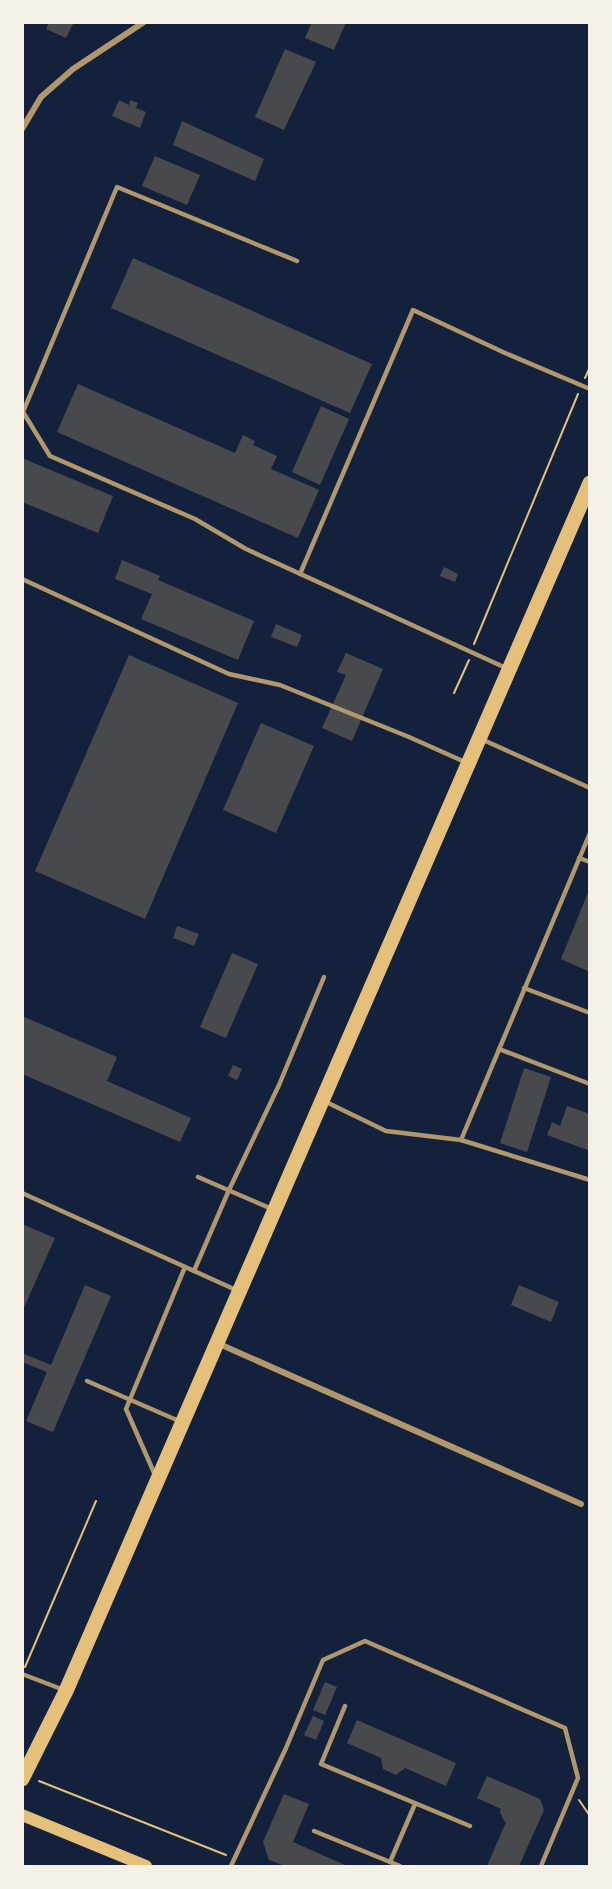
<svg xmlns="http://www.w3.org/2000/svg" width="612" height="1889" font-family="'Fira Sans',sans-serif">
<rect width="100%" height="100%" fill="#14213d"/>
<!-- building -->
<g fill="#48494c">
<polygon points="49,22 74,22 66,38 46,29"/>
<polygon points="312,22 346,22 334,50 305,38"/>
<polygon points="285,49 316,62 284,130 255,117"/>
<polygon points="119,100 129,105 130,100 138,103 136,108 146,112 140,128 112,116"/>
<polygon points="182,121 264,159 255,181 173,145"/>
<polygon points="155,156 200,175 187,205 142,186"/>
<polygon points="133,258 372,364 350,413 111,308"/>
<polygon points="78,384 235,453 243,435 255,441 253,445 277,456 271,469 319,490 298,538 57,432"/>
<polygon points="321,406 349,419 320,485 292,472"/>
<polygon points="22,458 113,496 98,533 22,502"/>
<polygon points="122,560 160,576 158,580 254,621 238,660 141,619 152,594 115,579"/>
<polygon points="444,567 458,574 455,582 440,576"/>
<polygon points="276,624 302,635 297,647 271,637"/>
<polygon points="346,653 383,669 352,741 322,728 346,675 337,672"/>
<polygon points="129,655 238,703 145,919 35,871"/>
<polygon points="261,723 314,746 276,833 223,810"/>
<polygon points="589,890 590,890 590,972 561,959"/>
<polygon points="177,926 199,934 194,946 173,938"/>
<polygon points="232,953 258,964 226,1038 200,1027"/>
<polygon points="22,1016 117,1057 107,1081 191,1118 180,1142 22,1074"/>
<polygon points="233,1065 242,1069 237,1080 228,1076"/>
<polygon points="524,1068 551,1077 527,1152 500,1143"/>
<polygon points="567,1106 590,1114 590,1151 547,1135 552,1122 560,1126"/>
<polygon points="22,1224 55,1238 22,1312"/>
<polygon points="85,1285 111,1296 53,1432 26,1421 47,1372 22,1362 22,1353 51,1365"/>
<polygon points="519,1285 559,1302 551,1322 511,1305"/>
<polygon points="325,1682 337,1687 325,1715 313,1710"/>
<polygon points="313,1716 324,1721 316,1740 304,1735"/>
<polygon points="357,1720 456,1763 446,1786 405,1768 396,1775 383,1769 381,1758 347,1743"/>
<polygon points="487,1776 540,1799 544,1810 519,1866 487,1866 506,1822 504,1821 500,1812 501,1809 477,1798"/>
<polygon points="284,1794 309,1804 293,1842 345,1865 345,1866 285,1866 269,1860 263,1842"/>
</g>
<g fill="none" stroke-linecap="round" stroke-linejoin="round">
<!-- path -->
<g stroke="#e5c07b" stroke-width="2">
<polyline points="585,378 590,367"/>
<polyline points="474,644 578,394"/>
<polyline points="454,693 469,660"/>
<polyline points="25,1667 96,1501"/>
<polyline points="39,1781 226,1855"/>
<polyline points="579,1800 590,1816"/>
</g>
<!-- service -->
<g stroke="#b1986c" stroke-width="4.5">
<polyline points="297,261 117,187 23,412 50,456 195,519 246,549 506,668"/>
<polyline points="300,574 413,310 505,353 590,389"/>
<polyline points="22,579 229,674 280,685 409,737 465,762"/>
<polyline points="481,739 590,788"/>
<polyline points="579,858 590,862"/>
<polyline points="524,988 590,1013"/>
<polyline points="499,1049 590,1084"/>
<polyline points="324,1101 386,1131 461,1140 590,1180"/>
<polyline points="461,1140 590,833"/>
<polyline points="198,1177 272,1209"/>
<polyline points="22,1193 236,1290"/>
<polyline points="194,1271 229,1190 279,1085 324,977"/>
<polyline points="87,1381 179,1421"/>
<polyline points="155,1475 126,1409 185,1267"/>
<polyline points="22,1674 64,1690"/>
<polyline points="345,1706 321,1764 470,1826"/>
<polyline points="314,1831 400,1866"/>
<polyline points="390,1862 415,1804"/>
<polyline points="231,1866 286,1748 323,1660 365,1641 565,1728 578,1778 541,1866"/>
</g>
<!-- minor -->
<g stroke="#b1986c" stroke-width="6">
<polyline points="22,129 41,97 73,69 144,22"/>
<polyline points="217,1343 581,1504"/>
</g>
<!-- secondary -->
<polyline stroke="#e5c07b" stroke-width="12" points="22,1815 146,1866"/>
<!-- primary -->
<polyline stroke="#e5c07b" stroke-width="15" points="22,1779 66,1691 590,483"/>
</g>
<!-- border -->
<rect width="612" height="1889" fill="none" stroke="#f6f1e7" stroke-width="48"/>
</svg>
